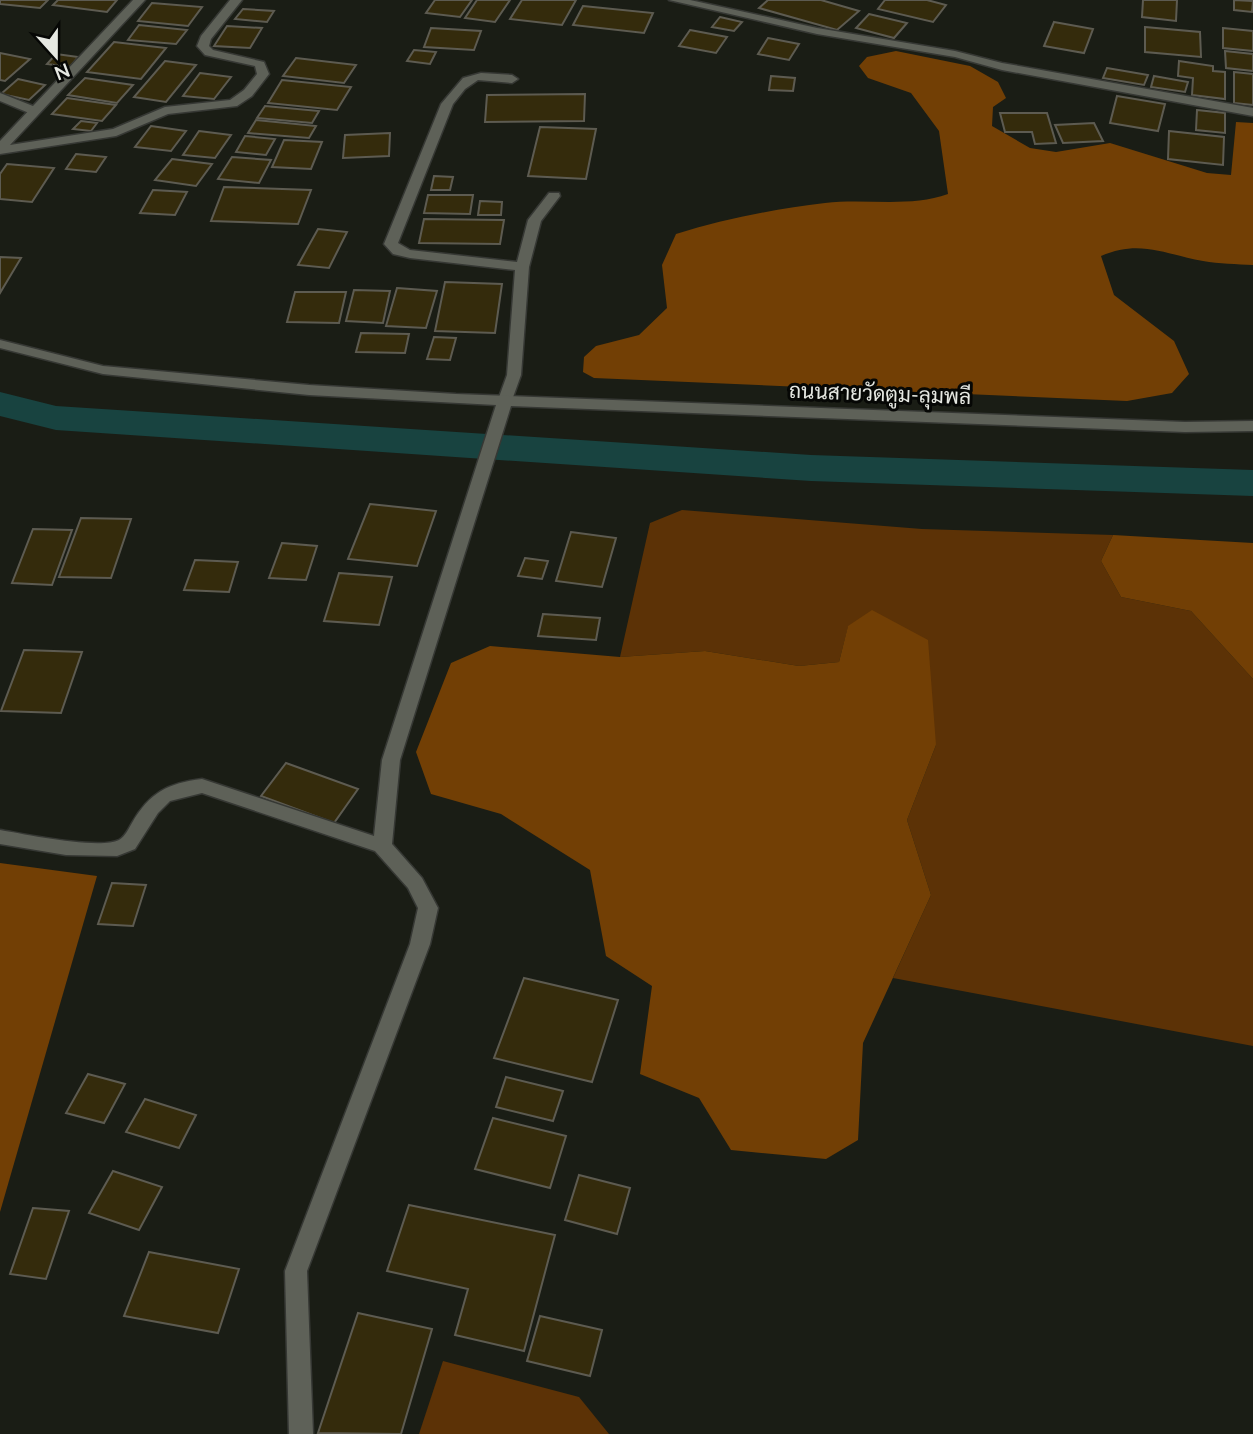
<svg xmlns="http://www.w3.org/2000/svg" width="1253" height="1434" font-family="Lato,Sarabun,sans-serif">
<rect width="100%" height="100%" fill="#1a1d15"/>
<!-- green -->
<g fill="#5c3206">
<polygon points="682,510 922,529 1113,535 1101,561 1121,597 1191,611 1253,679 1253,1046 893,978 931,895 907,820 936,745 848,627 839,662 799,666 705,651 620,657 650,523"/>
<polygon points="443,1361 579,1397 609,1434 419,1434"/>
</g>
<!-- forest -->
<g fill="#723f05">
<path d="M896 51 970 66 998 82 1006 98 993 107 992 126 1030 148 1056 152 1110 143 1207 173 1231 175 1236 122 1253 123V265C1237 264 1219 264 1203 261 1164 254 1140 239 1101 256L1114 295 1174 341 1189 374 1172 393 1127 401 594 378 583 372 584 357 596 346 639 335 667 308 662 265 676 234C724 219 775 209 825 203 865 198 909 208 948 194L939 131 911 93 868 78 859 66 867 57Z"/>
<polygon points="1113,535 1253,543 1253,679 1191,611 1121,597 1101,561"/>
<polygon points="872,610 928,640 936,745 907,820 931,895 863,1043 858,1140 826,1159 731,1150 699,1098 640,1074 652,986 606,956 590,870 501,814 431,794 416,752 451,663 490,646 620,657 705,651 799,666 839,662 848,626"/>
<polygon points="0,863 97,876 0,1212"/>
</g>
<g fill="none" stroke-linecap="round" stroke-linejoin="round">
<!-- canal -->
<polygon fill="#184340" fill-rule="evenodd" points="0,392 56,406 811,455 1253,470 1253,496 811,481 56,430 0,416"/>
</g>
<!-- building -->
<g fill="#342b0c" stroke="#5d5b51" stroke-width="2">
<polygon points="0,0 48,0 40,8 0,4"/>
<polygon points="58,0 117,0 107,12 53,5"/>
<polygon points="435,0 472,0 460,17 426,13"/>
<polygon points="477,0 510,0 495,22 465,18"/>
<polygon points="522,0 576,0 562,25 510,19"/>
<polygon points="768,0 821,0 859,11 837,30 759,8"/>
<polygon points="885,0 927,0 946,5 933,22 878,9"/>
<polygon points="1143,0 1177,0 1176,21 1142,17"/>
<polygon points="1234,0 1253,1 1252,12 1234,10"/>
<polygon points="152,3 202,7 188,26 138,21"/>
<polygon points="583,6 653,13 644,33 573,25"/>
<polygon points="243,9 274,11 267,22 235,19"/>
<polygon points="869,14 907,23 894,38 856,28"/>
<polygon points="720,17 742,22 734,31 712,27"/>
<polygon points="1054,22 1093,29 1084,53 1044,46"/>
<polygon points="139,25 187,30 176,44 128,40"/>
<polygon points="227,26 262,28 250,48 214,46"/>
<polygon points="1145,27 1200,32 1201,57 1145,52"/>
<polygon points="431,28 481,31 474,50 424,47"/>
<polygon points="1223,28 1253,31 1253,51 1223,48"/>
<polygon points="690,30 727,37 716,53 679,46"/>
<polygon points="768,38 799,44 789,60 758,54"/>
<polygon points="114,42 166,48 141,79 87,72"/>
<polygon points="414,50 436,52 430,64 407,61"/>
<polygon points="1225,51 1253,54 1253,71 1226,68"/>
<polygon points="0,53 30,59 5,81 0,80"/>
<polygon points="56,54 78,57 70,67 47,64"/>
<polygon points="296,58 356,65 344,83 283,76"/>
<polygon points="165,61 196,65 166,102 134,97"/>
<polygon points="1179,61 1213,66 1213,71 1225,72 1225,99 1192,95 1193,78 1178,76"/>
<polygon points="1107,68 1148,75 1144,85 1103,78"/>
<polygon points="1234,72 1253,74 1253,105 1234,103"/>
<polygon points="200,73 231,77 214,99 183,96"/>
<polygon points="771,76 795,78 793,91 769,90"/>
<polygon points="1154,76 1188,82 1185,92 1151,87"/>
<polygon points="85,78 133,85 117,103 68,95"/>
<polygon points="18,79 45,85 29,100 1,94"/>
<polygon points="282,80 351,87 337,110 268,103"/>
<polygon points="585,94 584,121 485,122 487,95"/>
<polygon points="1117,96 1165,104 1158,131 1110,123"/>
<polygon points="67,98 116,105 102,121 52,114"/>
<polygon points="265,106 319,111 312,123 257,118"/>
<polygon points="1197,110 1225,113 1225,133 1196,130"/>
<polygon points="1000,113 1047,113 1056,143 1035,144 1032,132 1005,132"/>
<polygon points="256,120 316,126 309,138 248,133"/>
<polygon points="81,121 97,123 91,131 73,129"/>
<polygon points="1094,123 1103,141 1063,143 1055,125"/>
<polygon points="151,126 186,131 171,151 135,147"/>
<polygon points="540,127 596,129 586,179 528,176"/>
<polygon points="199,131 231,135 215,158 183,155"/>
<polygon points="1169,131 1224,137 1223,165 1168,159"/>
<polygon points="390,133 389,156 343,158 345,135"/>
<polygon points="245,136 275,139 266,155 236,152"/>
<polygon points="284,140 322,142 311,169 272,167"/>
<polygon points="76,154 106,157 96,172 66,169"/>
<polygon points="232,157 271,160 259,183 218,179"/>
<polygon points="172,159 212,164 196,186 155,180"/>
<polygon points="7,164 54,168 32,202 0,199 0,174"/>
<polygon points="434,176 453,177 450,190 431,190"/>
<polygon points="224,187 311,190 298,224 211,221"/>
<polygon points="153,190 187,192 175,215 140,213"/>
<polygon points="428,195 473,195 470,214 424,213"/>
<polygon points="480,201 502,202 501,215 478,215"/>
<polygon points="424,219 504,220 500,244 419,243"/>
<polygon points="318,229 347,232 329,268 298,265"/>
<polygon points="0,257 21,258 0,293"/>
<polygon points="445,282 502,284 495,333 435,331"/>
<polygon points="397,288 437,291 426,328 386,326"/>
<polygon points="354,290 390,291 383,323 346,321"/>
<polygon points="295,292 346,292 339,323 287,322"/>
<polygon points="361,333 409,334 405,353 356,352"/>
<polygon points="434,337 456,338 450,360 427,359"/>
<polygon points="370,504 436,511 417,566 348,559"/>
<polygon points="81,518 131,519 111,578 59,577"/>
<polygon points="33,529 72,530 52,585 12,583"/>
<polygon points="571,532 616,538 602,587 556,581"/>
<polygon points="282,543 317,546 306,580 269,578"/>
<polygon points="525,558 548,561 542,579 518,576"/>
<polygon points="195,560 238,562 229,592 184,590"/>
<polygon points="339,573 392,577 379,625 324,621"/>
<polygon points="543,614 600,618 596,640 538,636"/>
<polygon points="24,650 82,652 61,713 1,711"/>
<polygon points="286,763 358,789 334,823 261,796"/>
<polygon points="112,883 146,885 133,926 98,924"/>
<polygon points="524,978 618,1000 592,1082 494,1058"/>
<polygon points="88,1074 125,1084 104,1123 66,1113"/>
<polygon points="506,1077 563,1091 553,1121 496,1107"/>
<polygon points="145,1099 196,1115 179,1148 126,1132"/>
<polygon points="493,1118 566,1136 550,1188 475,1169"/>
<polygon points="113,1171 162,1187 139,1230 89,1213"/>
<polygon points="579,1175 630,1188 617,1234 565,1220"/>
<polygon points="409,1205 555,1235 524,1351 455,1335 468,1289 387,1271"/>
<polygon points="33,1208 69,1211 46,1279 10,1274"/>
<polygon points="149,1252 239,1269 218,1333 124,1316"/>
<polygon points="358,1313 432,1329 401,1434 318,1433"/>
<polygon points="540,1316 602,1330 590,1376 527,1361"/>
</g>
<g fill="none" stroke-linecap="round" stroke-linejoin="round">
<!-- service casing -->
<g stroke="#363834" stroke-width="3">
<g id="service">
<polygon points="481,73 512,75 518,79 512,83 478,80 465,89 453,104 398,243 410,250 517,262 528,220 549,193 559,193 560,196 541,221 529,267 521,375 512,400 505,405 498,400 507,375 515,270 410,258 393,254 384,244 441,104 463,78"/>
<polygon points="0,93 38,108 40,111 34,115 0,101"/>
</g>
</g>
<!-- minor casing -->
<g stroke="#363834" stroke-width="3">
<g id="minor">
<polygon points="133,0 145,0 10,145 113,129 165,107 230,100 244,90 257,74 255,66 205,55 197,46 201,36 230,0 242,0 211,39 209,46 213,50 264,62 269,74 252,96 237,106 168,114 116,136 0,154 0,141"/>
<polygon points="669,0 690,0 817,28 955,51 1002,63 1253,108 1253,116 1002,70 955,57 817,34"/>
<path d="M0 340 103 366 309 385 456 394 1185 422 1253 421V431L1185 432 511 406 400 760 392 844 422 878 438 908 430 944 307 1271 313 1434H289L285 1271 410 944 418 908 408 888 375 851 202 793 170 801 158 813 135 849 117 856 66 855 0 844V830C24 834 99 850 119 840 125 837 129 828 132 823 149 793 168 783 202 779L374 836 382 760 496 405 309 395 103 374 0 348Z"/>
</g>
</g>
<!-- service -->
<use href="#service" fill="#5e6158" fill-rule="evenodd"/>
<!-- minor -->
<use href="#minor" fill="#5e6158" fill-rule="evenodd"/>
</g>
<g text-anchor="middle" stroke-width="6" stroke-linejoin="round" paint-order="stroke">
<!-- street labels -->
<g font-size="21" fill="#e6e8e2" stroke="#060705">
<text transform="translate(880 394) rotate(2)" y="7">ถนนสายวัดตูม-ลุมพลี</text>
</g>
</g>
<!-- north arrow -->
<g transform="translate(56 56) rotate(159)" stroke="#060705" stroke-width="5" paint-order="stroke">
<path d="M0-5L12 26L0 18L-12 26Z" fill="#e6e8e2"/>
<text y="-10" font-size="19" font-weight="bold" text-anchor="middle" fill="#e6e8e2">N</text>
</g>
</svg>
